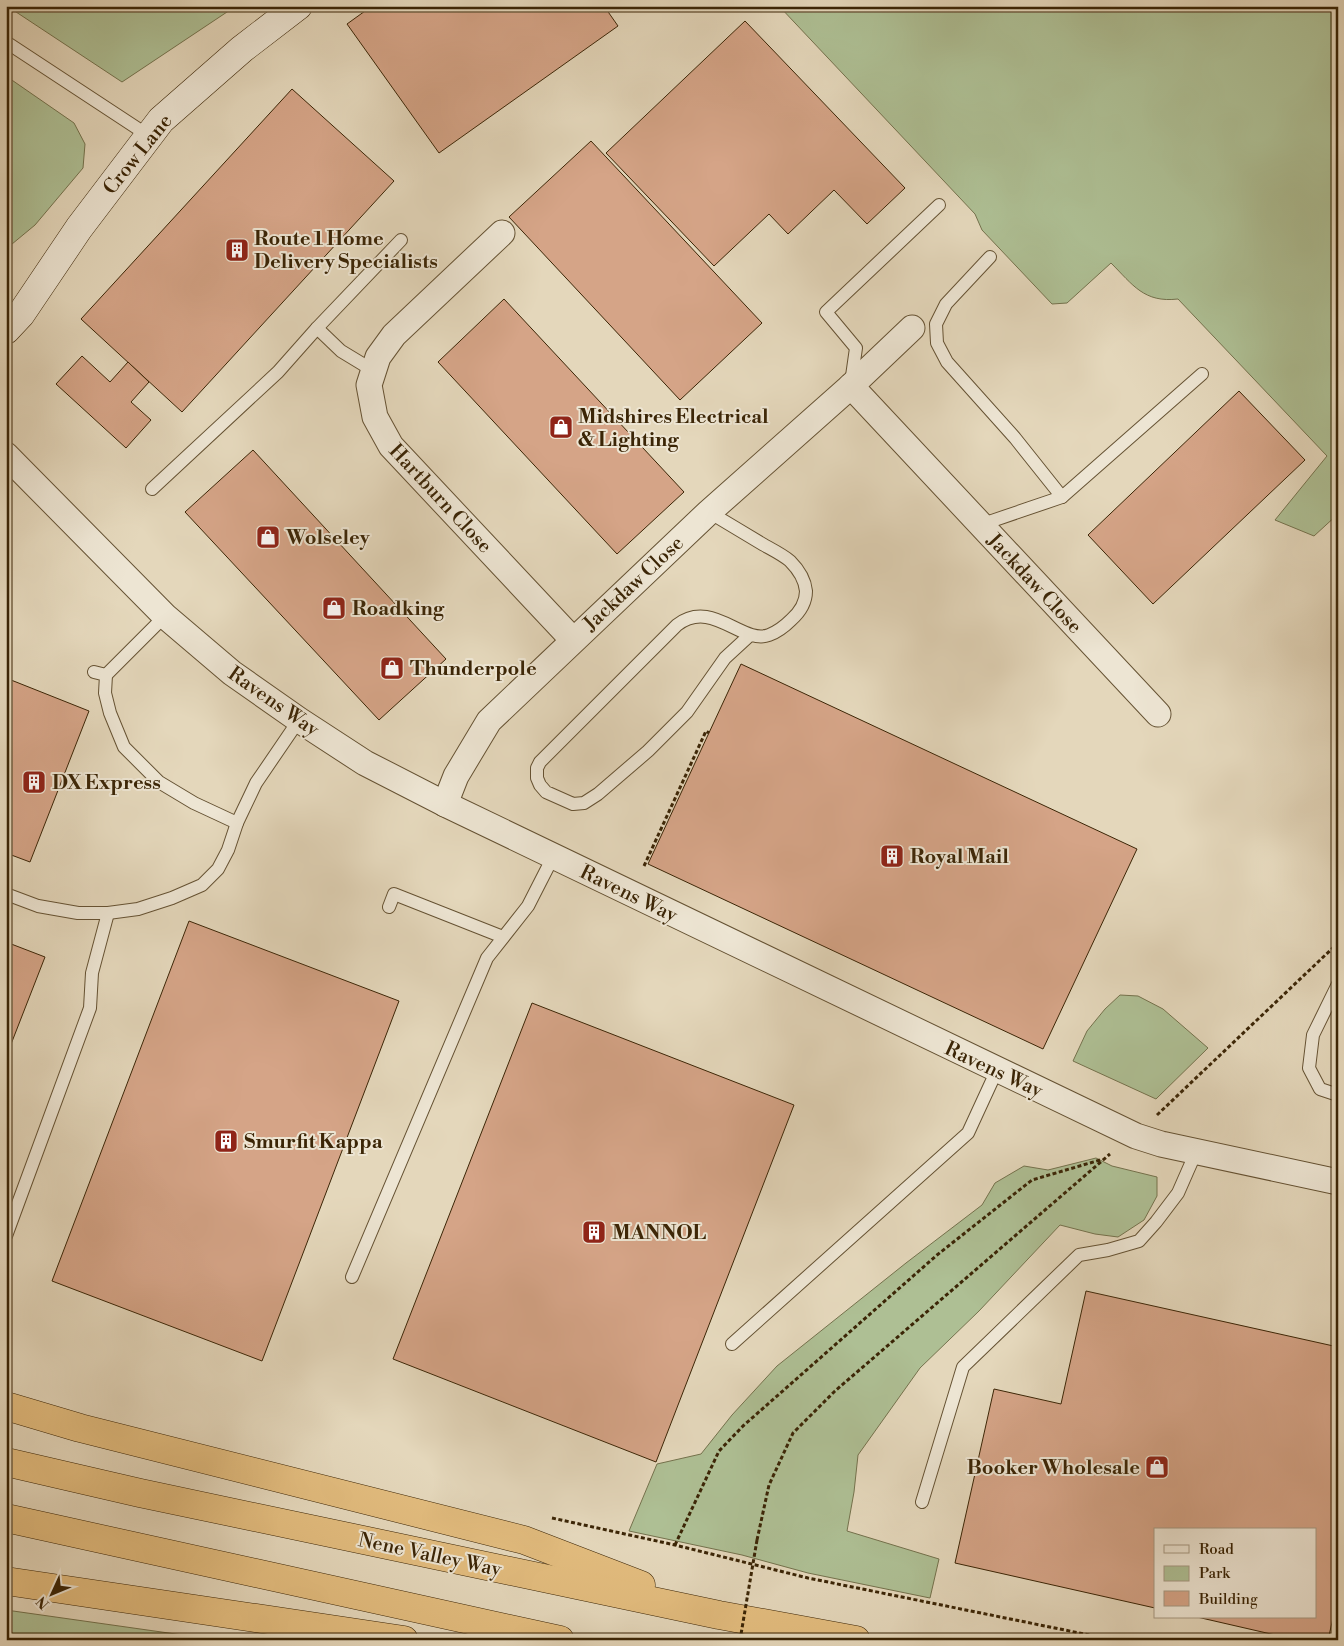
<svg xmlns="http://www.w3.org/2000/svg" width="1344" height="1646" font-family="'Libre Bodoni',serif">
<rect width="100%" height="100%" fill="#e4d7bb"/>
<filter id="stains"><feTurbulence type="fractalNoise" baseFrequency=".004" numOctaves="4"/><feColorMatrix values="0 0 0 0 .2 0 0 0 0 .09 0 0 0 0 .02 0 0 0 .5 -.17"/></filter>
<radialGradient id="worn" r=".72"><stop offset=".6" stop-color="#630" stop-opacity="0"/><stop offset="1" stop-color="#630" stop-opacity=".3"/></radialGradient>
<!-- green -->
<g fill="#aebf94" stroke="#74724d">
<polygon points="7,6 236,6 122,82"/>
<path d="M779 6H1338V514L1314 536 1275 520 1327 456 1178 299C1144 303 1133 285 1111 263L1067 303 1052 304 982 230 975 214Z"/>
<polygon points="6,76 74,123 85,144 83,168 35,225 6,249"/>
<polygon points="1120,995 1138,996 1163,1009 1208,1048 1156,1099 1073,1061 1087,1031 1105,1009"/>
<polygon points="1096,1158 1112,1166 1157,1177 1157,1196 1144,1220 1118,1237 1095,1234 1060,1225 979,1311 920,1368 858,1455 854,1492 847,1531 939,1559 930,1598 808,1573 742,1555 629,1531 657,1464 701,1454 732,1415 777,1366 906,1263 982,1205 995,1183 1024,1166 1048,1170"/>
<polygon points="6,1610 218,1640 6,1640"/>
</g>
<!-- building -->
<g fill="#d5a487" stroke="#3b2506">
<polygon points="372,6 604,6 618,26 439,153 347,24"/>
<polygon points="745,21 905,188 867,224 834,190 788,234 769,214 714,266 606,153"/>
<polygon points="292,89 394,181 182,412 81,319"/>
<polygon points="591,141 762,323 680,400 509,217"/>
<polygon points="504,299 684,492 617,554 438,362"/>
<polygon points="82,356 110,382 128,362 149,382 131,402 151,420 126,448 56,384"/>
<polygon points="1239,391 1305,460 1153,604 1088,535"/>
<polygon points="253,450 446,659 379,720 185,512"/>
<polygon points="741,664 1137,849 1043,1049 648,864"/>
<polygon points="6,678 89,711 30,862 6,853"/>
<polygon points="189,921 399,1001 262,1361 52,1281"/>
<polygon points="6,942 45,957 6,1057"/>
<polygon points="532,1003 794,1105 656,1462 393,1359"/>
<polygon points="1086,1291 1338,1347 1336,1366 1338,1367 1338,1596 1328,1640 1297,1640 1197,1617 1315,1617 1315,1530 1155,1530 1155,1608 955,1563 994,1389 1061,1404"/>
</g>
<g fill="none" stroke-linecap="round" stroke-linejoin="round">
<!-- lane casing -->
<g stroke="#655233" stroke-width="14">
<g id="lane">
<polyline points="6,42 149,136"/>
<polyline points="990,257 946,304 936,324 937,343 947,362 1015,438 1062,497"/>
<polyline points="317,328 401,240"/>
<polyline points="851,383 856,348 826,312 939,205"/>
<polyline points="152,489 278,372 317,328 341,351 374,371"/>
<path d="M709 512C727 523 746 534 764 545 773 550 783 555 790 561 798 569 805 580 806 591 806 602 800 612 791 620 785 626 777 632 769 635 742 645 712 598 677 625L540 762 537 768V778L540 785 546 792 573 804 584 803 598 794 648 751 687 712 725 658 750 635"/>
<polyline points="980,525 1062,497 1202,374"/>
<polyline points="94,672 106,675 105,693 110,713 124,747 159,782 194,803 237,823"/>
<polyline points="106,675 165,616"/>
<polyline points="6,894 38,906 78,913 108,913 138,909 172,898 202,885 218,869 228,850 237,823 256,783 299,720"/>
<polyline points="389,907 394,894 503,937"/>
<polyline points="1338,984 1313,1035 1309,1068 1320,1089 1338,1095"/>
<polyline points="6,1236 90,1008 92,973 108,913"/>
<polyline points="352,1277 487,958 528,906 553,857"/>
<polyline points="732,1344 968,1133 997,1070"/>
<polyline points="922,1502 963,1367 1079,1255 1108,1250 1139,1241 1156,1222 1178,1193 1196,1152"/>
</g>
</g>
<!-- street casing -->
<g stroke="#655233" stroke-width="27">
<g id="street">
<polyline points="502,233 394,335 378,357 369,385 375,417 391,446 573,640"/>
<polyline points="851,386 1158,714"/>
<polyline points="6,455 165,616 232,673 299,720 365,763 445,804 1136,1136 1161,1144 1338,1182"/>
<polyline points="445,804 456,776 489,721 709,512 851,386 912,328"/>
</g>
</g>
<!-- secondary casing -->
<g stroke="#3b2506" stroke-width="29">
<polyline id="secondary" points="6,330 21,314 79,228 161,120 242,49 298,6"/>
</g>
<!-- highway casing -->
<g stroke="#3b2506" stroke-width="29">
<g id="highway">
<polyline points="6,1406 80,1428 524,1540 641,1585"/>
<polyline points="6,1462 140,1493 719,1615 856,1640"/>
<polyline points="6,1518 560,1640"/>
<polyline points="6,1581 404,1640"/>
</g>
</g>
<!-- path -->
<g stroke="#3b2506" stroke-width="3" stroke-dasharray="4 2.5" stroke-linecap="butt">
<polyline points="644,866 706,731 709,733"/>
<polyline points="1157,1115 1338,943"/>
<polyline points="552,1518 675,1545 808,1578 1114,1640"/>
<polyline points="757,1540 769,1485 793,1433 835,1391 1110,1154"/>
<polyline points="675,1545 719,1451 743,1426 937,1255 1032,1180 1100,1160"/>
</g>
<!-- lane -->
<use href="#lane" stroke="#ede5d3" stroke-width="12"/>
<!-- street -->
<use href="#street" stroke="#ede5d3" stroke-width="25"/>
<!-- secondary -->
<use href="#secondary" stroke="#ede5d3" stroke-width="28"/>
<!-- highway -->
<use href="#highway" stroke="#e2bc7e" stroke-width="28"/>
<!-- path-bridge -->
<polyline stroke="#3b2506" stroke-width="3" stroke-dasharray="4 2.5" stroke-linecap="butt" points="740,1640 757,1540"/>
</g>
<!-- icons -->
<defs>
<g id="building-square" transform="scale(1.25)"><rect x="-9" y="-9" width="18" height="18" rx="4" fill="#8f2418" stroke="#ede5d3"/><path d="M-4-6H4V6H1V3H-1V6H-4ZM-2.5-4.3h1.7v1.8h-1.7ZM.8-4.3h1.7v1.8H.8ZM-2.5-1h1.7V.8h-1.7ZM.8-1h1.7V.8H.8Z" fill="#fff"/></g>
<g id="shop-square" transform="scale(1.25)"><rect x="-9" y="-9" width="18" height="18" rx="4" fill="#8f2418" stroke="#ede5d3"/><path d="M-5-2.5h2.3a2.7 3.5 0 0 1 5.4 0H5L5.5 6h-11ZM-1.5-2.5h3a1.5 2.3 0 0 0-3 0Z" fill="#fff"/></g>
</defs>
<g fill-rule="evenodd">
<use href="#building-square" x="237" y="250"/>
<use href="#shop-square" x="561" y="427"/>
<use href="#shop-square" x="268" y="537"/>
<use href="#shop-square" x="334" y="608"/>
<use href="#shop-square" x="392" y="668"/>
<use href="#building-square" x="34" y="782"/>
<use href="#building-square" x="892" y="856"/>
<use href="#building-square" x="226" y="1141"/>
<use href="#building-square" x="594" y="1232"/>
<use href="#shop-square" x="1157" y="1467"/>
</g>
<g text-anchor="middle" stroke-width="4" stroke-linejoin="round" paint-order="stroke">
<!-- street labels -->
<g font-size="20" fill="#3b2506" stroke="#ede5d3">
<text transform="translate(137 154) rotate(-51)" y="7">Crow Lane</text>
<text transform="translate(441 498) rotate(47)" y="7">Hartburn Close</text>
<text transform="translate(633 583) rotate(-43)" y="7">Jackdaw Close</text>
<text transform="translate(1035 583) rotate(47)" y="7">Jackdaw Close</text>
<text transform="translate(274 701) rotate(35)" y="7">Ravens Way</text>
<text transform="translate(629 893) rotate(26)" y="7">Ravens Way</text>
<text transform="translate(994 1069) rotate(25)" y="7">Ravens Way</text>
<text transform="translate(430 1554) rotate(12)" y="7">Nene Valley Way</text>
</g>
<!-- poi labels -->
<g font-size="20" font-weight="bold" fill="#3b2506" stroke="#ede5d3" text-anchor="start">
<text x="254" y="245">Route 1 Home<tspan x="254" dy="23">Delivery Specialists</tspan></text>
<text x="578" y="423">Midshires Electrical<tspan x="578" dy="23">&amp; Lighting</tspan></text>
<text x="286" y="544">Wolseley</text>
<text x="352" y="615">Roadking</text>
<text x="410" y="675">Thunderpole</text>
<text x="52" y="789">DX Express</text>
<text x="910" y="863">Royal Mail</text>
<text x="244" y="1148">Smurfit Kappa</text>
<text x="612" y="1239">MANNOL</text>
<text x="1140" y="1474" text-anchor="end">Booker Wholesale</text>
</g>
</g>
<!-- margin -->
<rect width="1344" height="1646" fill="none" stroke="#e4d7bb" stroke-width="25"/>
<rect x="8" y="8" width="1329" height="1631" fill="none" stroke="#3b2506" stroke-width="2.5"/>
<rect x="12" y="12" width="1319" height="1621" fill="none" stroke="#3b2506"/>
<!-- legend -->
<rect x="1154" y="1528" width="162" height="90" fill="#ede5d3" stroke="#a69881"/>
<rect x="1164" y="1545" width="25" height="8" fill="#ede5d3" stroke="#a69881"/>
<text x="1199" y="1554" font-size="15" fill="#3b2506">Road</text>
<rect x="1164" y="1566" width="25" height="15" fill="#aebf94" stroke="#a69881"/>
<text x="1199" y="1578" font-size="15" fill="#3b2506">Park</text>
<rect x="1164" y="1591" width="25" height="15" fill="#d5a487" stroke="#a69881"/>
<text x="1199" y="1604" font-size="15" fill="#3b2506">Building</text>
<!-- north arrow -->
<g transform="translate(52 1594) rotate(226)" stroke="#ede5d3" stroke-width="4" paint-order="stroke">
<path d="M0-4L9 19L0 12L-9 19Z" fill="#3b2506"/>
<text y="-8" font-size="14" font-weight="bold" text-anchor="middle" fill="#3b2506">N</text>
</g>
<rect width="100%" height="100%" filter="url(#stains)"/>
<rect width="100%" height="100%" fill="url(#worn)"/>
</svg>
